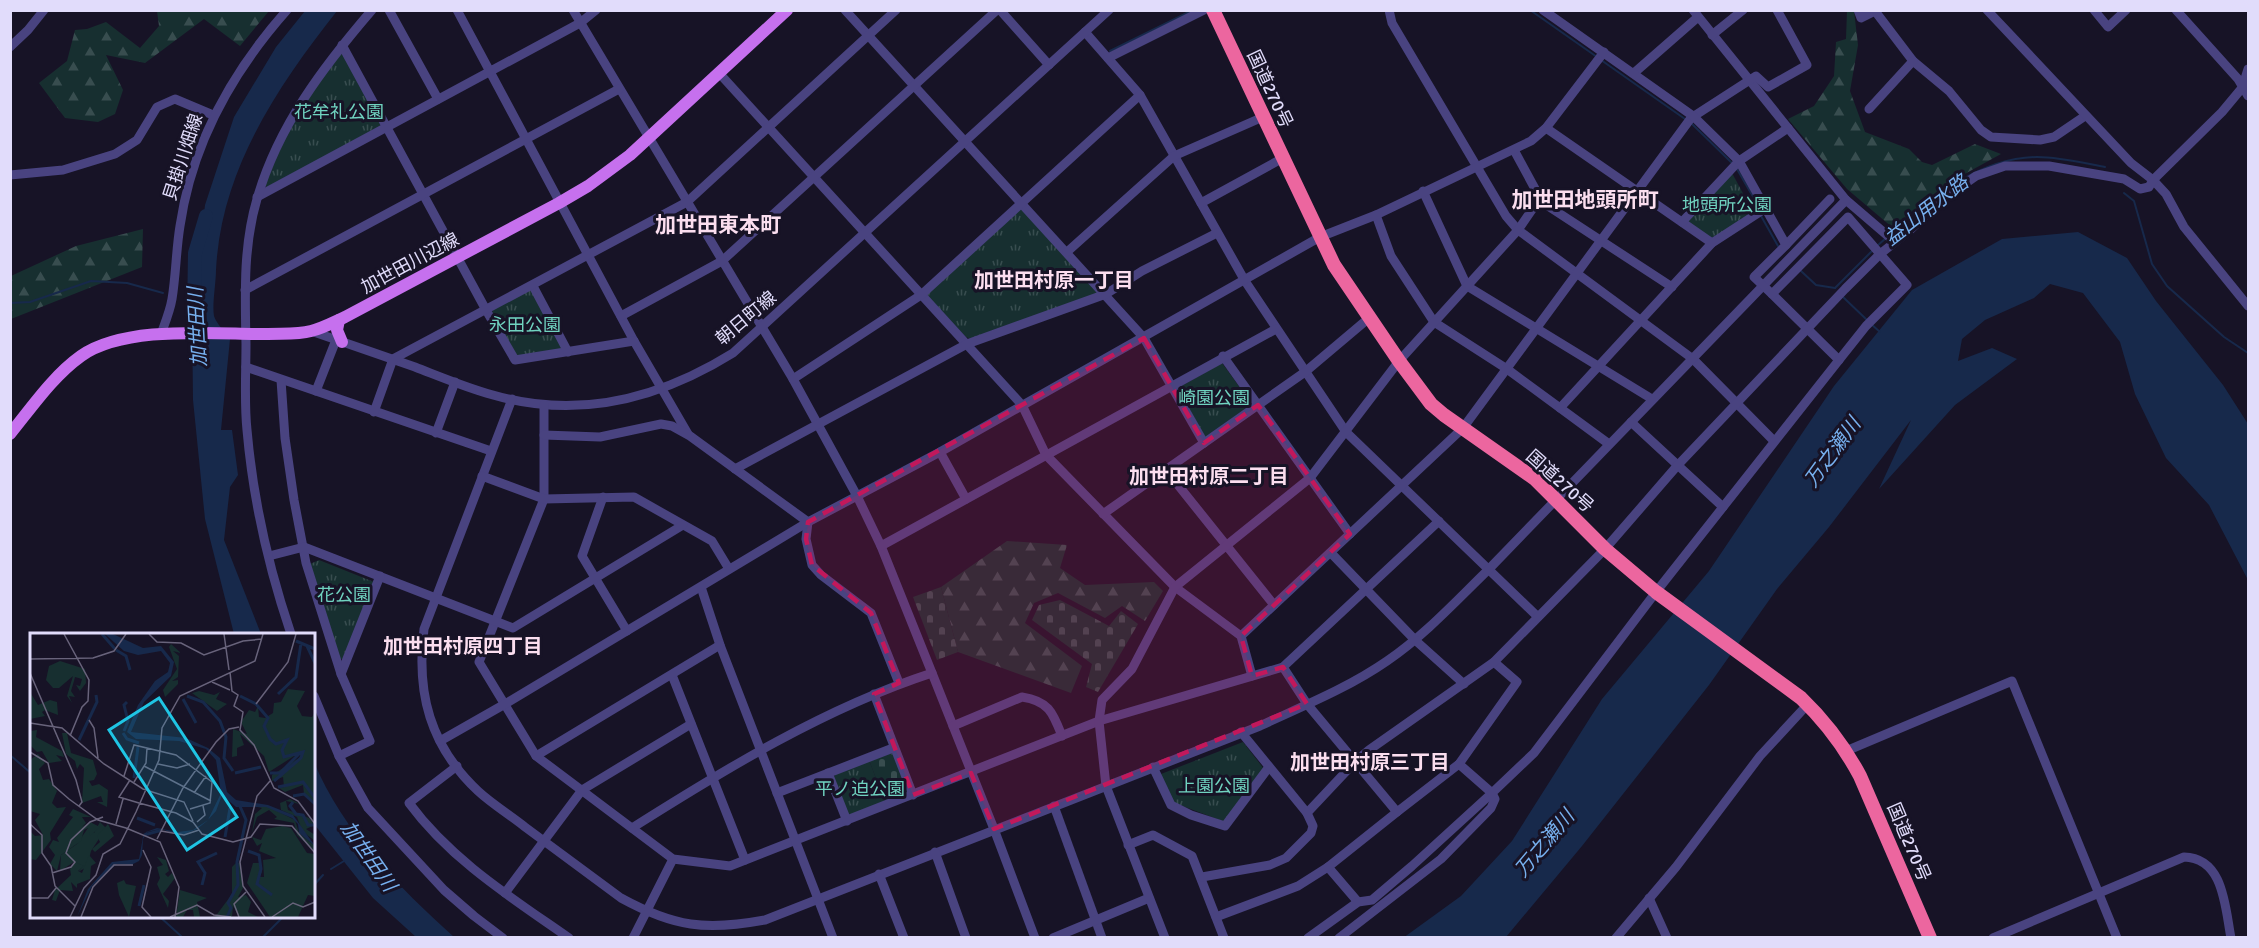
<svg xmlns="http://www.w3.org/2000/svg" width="2259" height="948" font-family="Signika,'Noto Sans JP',sans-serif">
<defs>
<pattern id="grass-tufts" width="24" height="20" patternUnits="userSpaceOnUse" patternTransform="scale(1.5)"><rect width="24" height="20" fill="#172f30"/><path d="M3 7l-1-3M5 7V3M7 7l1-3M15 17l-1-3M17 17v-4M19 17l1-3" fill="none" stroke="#384d4f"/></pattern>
<pattern id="forest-firs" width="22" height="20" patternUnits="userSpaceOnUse" patternTransform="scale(1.5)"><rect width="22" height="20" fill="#172f30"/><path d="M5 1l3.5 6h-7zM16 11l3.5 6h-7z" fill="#384d4f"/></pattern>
<pattern id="cemetery-stones" width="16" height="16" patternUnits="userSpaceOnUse" patternTransform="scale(1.5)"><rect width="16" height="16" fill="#172f30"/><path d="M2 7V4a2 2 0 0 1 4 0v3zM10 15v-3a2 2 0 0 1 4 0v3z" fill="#384d4f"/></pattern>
</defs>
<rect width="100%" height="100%" fill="#171326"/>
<!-- grass -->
<g fill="url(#grass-tufts)">
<polygon points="341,52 344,53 381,122 380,127 267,187 265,186 279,150 301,108"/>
<polygon points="1732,173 1753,212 1712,239 1688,222 1687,219"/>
<polygon points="1021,208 1099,293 971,339 966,337 926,295"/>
<polygon points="531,290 563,347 561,349 518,357 492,313 493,309"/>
<polygon points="1222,363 1252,404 1205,437 1178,388"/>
<polygon points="319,560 374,582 343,659 340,659 310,564"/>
<polygon points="1243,742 1264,769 1225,822 1172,802 1161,774"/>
<polygon points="869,760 885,802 852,816 848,814 834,777 836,773"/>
</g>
<!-- forest -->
<g fill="url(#forest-firs)">
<polygon points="157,11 269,11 240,46 204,19 145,63 106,55 123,90 115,114 98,122 65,118 39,83 67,61 75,30 87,29 106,22 140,48 159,26"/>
<polygon points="1847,11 1854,11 1858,45 1850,91 1865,132 1909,149 1922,162 1932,165 1975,144 2001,154 1961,176 1893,228 1847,189 1788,119 1814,106 1834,76 1836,42 1846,39"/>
<polygon points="143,229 142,267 11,319 11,276 76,246"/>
<polygon points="1007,541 1067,545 1060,568 1085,585 1154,582 1163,591 1145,621 1122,606 1105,618 1058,593 1034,603 1025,623 1082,666 1071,693 958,652 941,587"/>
</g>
<!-- cemetery -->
<g fill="url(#cemetery-stones)">
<polygon points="941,587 958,652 937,660 913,597"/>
<polygon points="1060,600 1109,626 1121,611 1138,624 1098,692 1086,687 1092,664 1032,620 1039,605"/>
<polygon points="889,752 893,754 907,791 906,794 885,802 869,760"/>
</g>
<!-- water -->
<g fill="#17294b">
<path d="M305 11H337C277 87 221 170 216 270 216 283 212 305 214 316 216 323 225 332 230 339L221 430H232L238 475 230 487 224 540 261 634H234L205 519 193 400 192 315 205 205 234 117 276 47Z"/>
<polygon points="2078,232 2127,258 2156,301 2223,385 2248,424 2248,580 2209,505 2166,458 2135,394 2120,342 2083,293 2050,284 2034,298 1985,320 1962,339 1958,361 1992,348 2017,359 1955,405 1879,489 1911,420 1829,527 1777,589 1709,685 1582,846 1506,937 1403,938 1461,896 1512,841 1602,699 1709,571 1834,386 1912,290 2002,239"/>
<path d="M314 762C343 832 399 887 454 937H416L373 898 314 824Z"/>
</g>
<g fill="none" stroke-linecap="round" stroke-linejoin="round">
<!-- stream -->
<g stroke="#17294b" stroke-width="2">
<polyline points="1530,10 1597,57"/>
<polyline points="1110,51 1191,11"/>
<polyline points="1601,60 1685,119"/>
<polyline points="1690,122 1733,164"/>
<polyline points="1737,169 1752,195 1757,209"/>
<polyline points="2124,193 2134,201 2152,264 2167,286 2224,337 2248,353"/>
<polyline points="1761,216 1778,246"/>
<path d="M1891 234C1934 197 1978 158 2037 157 2060 157 2084 163 2105 167"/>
<polyline points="1877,246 1886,238"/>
<polyline points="1801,271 1816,285 1835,288"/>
<polyline points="1835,288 1873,250"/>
<polyline points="186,295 194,295"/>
<polyline points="1843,297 1867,320"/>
<polyline points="10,303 30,302 91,281 127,283 163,293"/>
<polyline points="1871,324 1880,332"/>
<polyline points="10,755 32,774"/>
<polyline points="331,869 344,861"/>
<polyline points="314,885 323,875"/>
<polyline points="159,916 182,937"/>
<polyline points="262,938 284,916"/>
</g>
<!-- river -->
<polyline stroke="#17294b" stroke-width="14" points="194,315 195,253 206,216"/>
<!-- minor -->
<g stroke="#494380" stroke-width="9">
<polyline points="389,10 438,99"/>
<polyline points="457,10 634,341 688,434"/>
<polyline points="573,10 793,379 857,496 881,546 932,673 994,829 1035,938"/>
<polyline points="845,10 1144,338 1204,443"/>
<polyline points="1000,10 1049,65"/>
<polyline points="1389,10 1392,23 1506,216 1518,230 1693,359 1774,441"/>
<polyline points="1693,10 1846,200 1895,242"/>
<polyline points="1858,10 1861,18 1875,11 1913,61 1949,91 1981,130 1991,137 2040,140 2054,137 2085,116"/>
<polyline points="1987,10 2131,163 2153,180 2166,194 2184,227 2248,306"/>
<polyline points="2094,10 2108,27 2126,10"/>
<polyline points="2176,10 2238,79 2248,96"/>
<polyline points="1085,32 1140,95 1245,281 1346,432 1538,617"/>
<polyline points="1712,35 1743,10"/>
<polyline points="342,45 486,310 515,360 634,341"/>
<polyline points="10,47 28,30 44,10"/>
<polyline points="1108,58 1204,10"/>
<polyline points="719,73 1022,405 1046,455 1175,587 1241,636 1252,676"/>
<polyline points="1634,73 1698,17"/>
<polyline points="1869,109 1913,61"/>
<polyline points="1546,128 1712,243"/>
<polyline points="1514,150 1540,198 1548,206 1672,287"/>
<polyline points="10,175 63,170 115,154 137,140 157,107 175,99 213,115"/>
<polyline points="1423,191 1467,286 1652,399"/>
<polyline points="257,197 580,23 596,10"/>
<polyline points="1201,203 1283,158"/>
<polyline points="1376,215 1391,256 1434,322 1507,369 1609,444"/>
<polyline points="1682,222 1739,161 1788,128"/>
<polyline points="1786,245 1830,199"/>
<polyline points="1067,252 1174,156 1263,117"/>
<polyline points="533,286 568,352"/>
<polyline points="245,290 619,89"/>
<polyline points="1772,294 1839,360"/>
<polyline points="621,316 722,261 997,10"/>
<path d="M311 331C346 343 381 355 415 367 441 377 467 388 493 395 579 420 659 399 733 353L1109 10"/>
<path d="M161 334C165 323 170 311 172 299 176 275 176 250 180 226 192 143 232 72 287 10"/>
<polyline points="1223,356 1350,534"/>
<polyline points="246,367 491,451"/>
<polyline points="793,379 921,295 1140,95"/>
<polyline points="281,380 285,438 294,500 306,563 341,674 370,741 339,756"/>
<polyline points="316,391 336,340"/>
<path d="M512 399 424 629C416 693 430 746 478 791 492 804 510 815 525 827 557 851 589 874 621 898 674 927 706 931 765 920L1260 726C1303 706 1348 688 1387 661 1425 635 1456 601 1489 569L1846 200"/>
<polyline points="544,405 544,499 479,662 536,756 673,859 730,866 1099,721 1283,667 1439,521"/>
<polyline points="1560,408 1712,243 1766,208"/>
<polyline points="374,412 393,359 687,202 896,10"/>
<polyline points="1631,422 1723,507"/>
<polyline points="436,433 455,382"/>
<polyline points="544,435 600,437 661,424 672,426 690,436 808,522 806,539 812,565 821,575 871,613 899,683"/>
<polyline points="940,452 966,499"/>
<polyline points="735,469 967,344 1106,294 1142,271 1217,233"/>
<polyline points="1166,470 1274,605"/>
<polyline points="482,476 544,499 634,497 712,541 729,569"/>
<polyline points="603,497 582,556 627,631"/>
<polyline points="1103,514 1305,372 1369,318"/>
<polyline points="881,546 1276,329"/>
<polyline points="1331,553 1415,640 1464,684"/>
<polyline points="269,556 304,547 513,628 683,525"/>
<polyline points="701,587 720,645 833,938"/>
<path d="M291 634C269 569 253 499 247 430 244 402 246 372 246 344 245 295 243 246 257 199 278 126 323 67 372 10"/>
<polyline points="1241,636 1463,428 1691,118 1756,76 1768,87 1807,65 1777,10"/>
<polyline points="341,674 380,576"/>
<polyline points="672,675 745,860"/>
<polyline points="874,694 913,795"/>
<polyline points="314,696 339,756 368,808 444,890 474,916 503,938"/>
<path d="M953 726 1022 697C1049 701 1053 713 1062 736"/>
<polyline points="440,741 505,704 808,522 940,452 1320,237 1376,215 1531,141 1546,128 1604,52"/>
<polyline points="1846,751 2012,681 2117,938"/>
<polyline points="536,756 720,645"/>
<path d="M457 766 409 803C451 860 512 898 569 938"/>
<polyline points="1153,767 1171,805 1191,815 1225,826 1269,767"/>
<polyline points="828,773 847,821"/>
<polyline points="777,793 893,748"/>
<polyline points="1054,806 1102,938"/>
<polyline points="1397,812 1459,764 1517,682 1494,662"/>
<polyline points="1307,813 1355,762 1369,750 1494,662 1605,549 1677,466 1845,289 1880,254 1909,231 1943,199 1976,176 2005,166 2049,166 2124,179 2140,189 2149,187 2153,180 2222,112 2242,88 2248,69"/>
<path d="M632 828C727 768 825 708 932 673"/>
<polyline points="1128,845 1153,835 1192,856 1224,938"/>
<polyline points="935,852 966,938"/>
<polyline points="1328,867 1358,902"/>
<polyline points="879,874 904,938"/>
<polyline points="1202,877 1270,865 1286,858 1311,833 1313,826 1307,813 1241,732"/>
<polyline points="505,893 582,790 691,724"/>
<polyline points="1649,898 1667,938"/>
<polyline points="1216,917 1298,886 1328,867 1397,812 1307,704 1283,667"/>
<polyline points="633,938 673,859"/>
<polyline points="1053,938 1149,898"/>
<polyline points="1165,938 1106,786 1099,721 1102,700 1132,669 1175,587 1310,478 1399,361 1518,230 1540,198"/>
<polyline points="1308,938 1358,902 1372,900 1412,866 1492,793 1459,764"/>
<polyline points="1339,938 1441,859 1491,808 1495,799 1492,793 1534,753 1656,592 1839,360 1866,326 1907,285 1848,217 1772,294 1754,277 1786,245 1739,161 1693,116 1543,10"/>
<polyline points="1616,938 1676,867 1760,756 1808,704"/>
<path d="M1993 938 2184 857C2224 858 2225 907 2231 938"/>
</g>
<!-- major -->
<g stroke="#c670ee" stroke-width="12">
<polyline points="339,320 337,330 342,342"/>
<path d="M10 434C32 407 53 376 81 356 125 325 213 334 265 334 280 333 297 335 311 331 323 328 334 322 345 317L559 203 588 186 630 155 787 10"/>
</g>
<!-- highway -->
<path stroke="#ec669f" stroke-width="14" d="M1213 10 1334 265 1399 361 1431 404 1444 415 1535 479 1605 549 1656 592 1801 698C1826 722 1844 746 1860 776L1930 938"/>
</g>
<!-- marked area -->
<path fill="#c2185b" fill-opacity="0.2" stroke="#c2185b" stroke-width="4.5" stroke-dasharray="12 8" stroke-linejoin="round" d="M1144 338 1204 443 1258 405 1350 534 1241 636 1252 676 1283 667 1307 704 994 829 971 773 913 795 874 694 899 683 871 613 812 565 806 539 808 522Z"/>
<g text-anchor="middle" stroke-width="6" stroke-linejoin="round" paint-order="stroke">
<!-- street labels -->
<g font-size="18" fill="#e1dcfb" stroke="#171326">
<text transform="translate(1270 89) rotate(65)" y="6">国道270号</text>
<text transform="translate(183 157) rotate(-72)" y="6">貝掛川畑線</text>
<text transform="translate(410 263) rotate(-28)" y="6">加世田川辺線</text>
<text transform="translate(746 318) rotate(-40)" y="6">朝日町線</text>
<text transform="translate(1560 481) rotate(42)" y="6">国道270号</text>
<text transform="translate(1909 842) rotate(67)" y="6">国道270号</text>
</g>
<!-- park labels -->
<g font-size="18" fill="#70d3c0" stroke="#171326">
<text x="339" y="118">花牟礼公園</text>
<text x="1727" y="211">地頭所公園</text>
<text x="525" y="331">永田公園</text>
<text x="1214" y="404">崎園公園</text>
<text x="344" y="601">花公園</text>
<text x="1214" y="792">上園公園</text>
<text x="860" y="795">平ノ迫公園</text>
</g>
<!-- water labels -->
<g font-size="20" font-style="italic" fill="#77b0ef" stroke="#171326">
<text transform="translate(1926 210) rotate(-38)" y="7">益山用水路</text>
<text transform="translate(197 327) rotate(-93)" y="7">加世田川</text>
<text transform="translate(1832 452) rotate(-54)" y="7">万之瀬川</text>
<text transform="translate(1544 843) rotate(-50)" y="7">万之瀬川</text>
<text transform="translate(369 856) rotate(55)" y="7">加世田川</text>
</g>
<!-- neighbourhood labels -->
<g font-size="20" font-weight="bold" fill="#fbdeef" stroke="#171326">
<text x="1054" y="287">加世田村原一丁目</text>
<text x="1209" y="483">加世田村原二丁目</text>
<text x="463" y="653">加世田村原四丁目</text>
<text x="1370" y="769">加世田村原三丁目</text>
</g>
<!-- quarter labels -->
<g font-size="21" font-weight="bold" fill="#fbdeef" stroke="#171326">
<text x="1585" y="207">加世田地頭所町</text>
<text x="718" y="232">加世田東本町</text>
</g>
</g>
<!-- overview -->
<g transform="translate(30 633)">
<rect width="285" height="285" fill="#171326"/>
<path d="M70 189 76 195 61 218 57 234 48 239 53 233 44 229 30 238 31 222 47 211 58 195 64 200Z" fill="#172f30"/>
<path d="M141 11 151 20 143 18 149 23 148 44 142 48 148 47V51L135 64 133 57 147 36 139 14ZM30 28 55 36 56 50 50 58 46 52 50 53 52 46 45 44 44 48 41 58 45 64 39 63 42 70 37 63 43 43 29 55H23L16 47 19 33ZM258 56 275 58 267 73 272 83 282 84 285 79V171L274 161 273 152 255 159 249 155 254 154 253 144 242 148V142L269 125 272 118 239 139 234 123 210 101 214 112 207 115V123L202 124 203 96 217 101 211 89 219 77 225 79 228 73 229 84 235 85 243 80 244 70 251 69ZM169 58 184 62 190 59 186 66 197 71 187 78 162 60ZM0 59 8 72 20 67 27 69 28 82 15 77 12 79 15 83 0 86ZM7 97 6 104 32 118 34 124 26 122 32 128 19 130 12 118 7 119 0 112V98ZM32 100H37L41 120 63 127 67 141 64 147 59 148 62 153 69 151 78 157 77 174 67 169H73L71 163 52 170 54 135 50 131 47 136 45 128 36 121ZM8 121 15 130 9 136 13 147 19 146 27 158 22 170 27 175 36 174 20 200 21 207 6 227 0 226V198L5 203 13 202 5 187 10 181 0 178V127ZM260 166 270 171 256 168 258 177 279 185 285 192 276 196 285 202V208L272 198 267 184 251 177 250 170ZM223 173H237L265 187 269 200 285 213V219L267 202 264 190 244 186 247 184 239 177 227 184 222 200 225 181 232 175ZM43 176 61 184H52L56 190 52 194 60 189 70 194 60 203 58 195 54 197 51 208 31 222 27 238 20 231 25 222 19 214 23 207 29 209 27 205 43 184 39 182ZM78 191 84 203 65 219 62 216 70 209 67 203ZM252 193 261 195 277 220 285 221V263L278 262 268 284H240L217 250 223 230H229L232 239 229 244H234L233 227 246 225 229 218 232 210 227 213 222 204 231 207 236 196ZM59 222 66 230 61 233 60 246 47 251V255L41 249 43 258 30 257 26 268 22 267 25 257 41 242 40 236 45 229 54 233 48 238 52 240ZM127 224 136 227 139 238 135 241 138 244 142 240 145 245 133 261 139 268 138 275 127 251 130 245 127 234 133 232ZM206 230H210L213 255 208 264 216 262 221 269 218 279 228 284H209L203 273 202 284H185L202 261V234ZM94 247 96 251 106 253 99 284 89 262 87 250ZM150 257 177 265 167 269 170 284H164L163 277H157L153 284H146Z" fill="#172f30"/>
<path d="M75 1H83L113 15 131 13 144 29 141 43 114 69 101 99 156 105 178 115 190 125 197 159 206 167 238 172 263 182 285 213 269 200 268 191 262 185 236 174H206L192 162 186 178 177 188 167 196 155 201H146L131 196 117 199 113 206 112 222 109 228 101 232 87 231 62 253 47 284 58 256 82 229 109 226 113 204 116 199 127 195 148 199 163 197 178 187 191 160 186 127 176 116 149 108 106 106 97 99 108 72 125 48 138 39 140 30 131 18 108 22 94 18Z" fill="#17294b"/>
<path fill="none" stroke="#17294b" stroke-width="3" d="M72 1 85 16M266 8 285 16M277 13 285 30M86 17 96 23 100 37M248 61 266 44 271 10M157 63 173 69 190 88 196 104 194 125 203 138M210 63 226 71 238 85 234 93 240 106 246 111 257 107 252 117 254 124 273 119 271 125 244 148M153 66 166 90M94 98 98 88 94 72 97 69M93 100 97 106 109 110M49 107 67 69 66 62M205 140 231 134M240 140H250L271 119M104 145 108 114M248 154 273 149 285 165M263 163 274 161 285 171M263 169 260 173 266 181 273 182 278 192H284M107 185 125 192M114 202 132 197M195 204 200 175M218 218 229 222 231 236 227 251 242 262M172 252 175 240 168 229 187 220M109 273 114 252M197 284 201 275 198 270 208 252 207 229 216 187 209 171"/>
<path fill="none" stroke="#68637b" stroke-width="1.5" d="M34 1 59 47 58 68 52 74 40 103M119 1 127 9 151 10 174 22 213 8 232 6M194 1 199 37M0 26 63 25 84 18 96 1M200 39 202 58 208 62 204 73 213 79 210 97 224 112 244 155 268 168 285 191M0 40 46 147 52 169 49 173M182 49 200 57M226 71 258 29 266 1M59 87 64 95 68 125M0 90 32 95 74 131 113 156 154 169 163 188M0 119 18 130 23 152 39 166 68 187 96 195M128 131 147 135 160 131M114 133 181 168M94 143 104 112 146 122 182 149 180 170 160 176M100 147 89 164 109 170M104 149 116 130 117 115M164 160 176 143M109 170 146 180 163 189 172 201 203 209 221 204 230 191 262 193 285 220M167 189 175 182 173 173M0 191 12 202V220L21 233 25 253 45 273M86 191 93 166M96 195 130 209 149 254 145 284M131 198 154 202 169 197M127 206 153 155 186 109 199 96 209 94M113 217 121 234 112 274 121 284M22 240 41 234 45 229 36 220 41 207 60 189 73 184M0 265H18L26 255M40 284 54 255 66 242 73 221 90 211 106 179 129 127 132 95 150 63 225 28 233 1M51 284 63 254 84 232H103M140 284 167 272 184 282 201 284M209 284 204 271 216 259M235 284 213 253 210 229 227 163 240 148M242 284 263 270 273 274 285 269"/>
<path fill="#1fc5e4" fill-opacity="0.15" stroke="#1fc5e4" stroke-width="3" d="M129 65 207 184 157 217 79 97Z"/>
<rect width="285" height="285" fill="none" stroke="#e1dcfb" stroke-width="3"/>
</g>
<!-- border -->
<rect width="2259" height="948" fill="none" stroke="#e1dcfb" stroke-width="24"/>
</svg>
